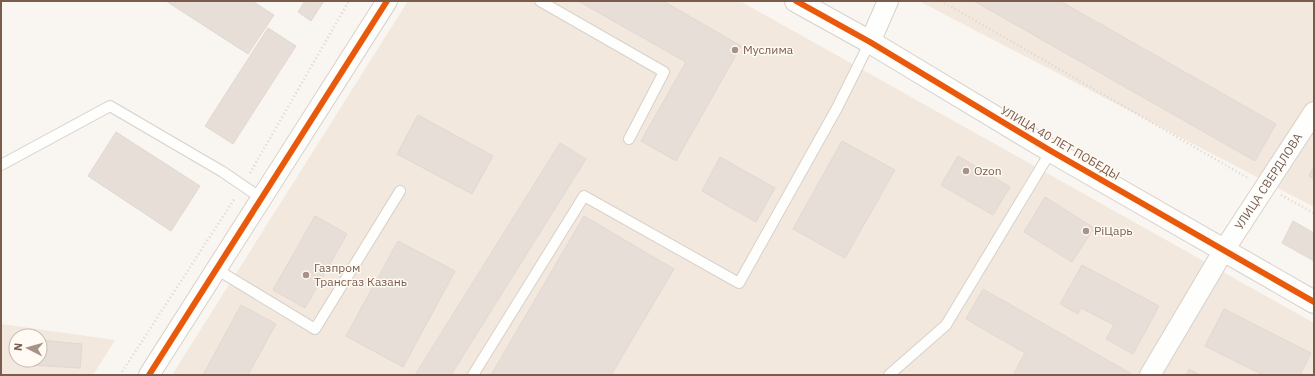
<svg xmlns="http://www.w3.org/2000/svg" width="1315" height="376" font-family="'IBM Plex Sans',sans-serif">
<rect width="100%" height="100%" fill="#f9f5f0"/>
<!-- residential -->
<g fill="#f2e8de" fill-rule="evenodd">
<polygon points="408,1 740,1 1314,323 1314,375 172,375"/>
<polygon points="919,1 1314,1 1314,207"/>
<path d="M1 324 115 340 93 375H1ZM16 336H40V360H16Z"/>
</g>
<!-- building -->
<g fill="#e6ded7" stroke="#e2d8d2">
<polygon points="166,1 252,1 274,15 248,54"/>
<polygon points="305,1 324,1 311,21 298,12"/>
<polygon points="578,1 663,1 741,46 676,161 641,141 686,62"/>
<polygon points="974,1 1060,1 1276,124 1255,161"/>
<polygon points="268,28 296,46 233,144 205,126"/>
<polygon points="418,115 493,156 472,194 397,154"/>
<polygon points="116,132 200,186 171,231 88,176"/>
<polygon points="842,141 895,170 845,258 793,229"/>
<polygon points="560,143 586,159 451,375 415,375"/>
<polygon points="958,156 1010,187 993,215 941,185"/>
<polygon points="720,157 775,188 756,222 702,191"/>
<polygon points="1314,166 1314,179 1309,176"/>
<polygon points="1045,197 1094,228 1072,262 1024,232"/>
<polygon points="315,216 347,234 305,308 273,290"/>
<polygon points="584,216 674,269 611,375 491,375"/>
<polygon points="1293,221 1314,233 1314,261 1282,243"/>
<polygon points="398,241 455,271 403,367 346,336"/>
<polygon points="1082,265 1159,306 1133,354 1106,339 1114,325 1081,308 1078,314 1060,304"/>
<polygon points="983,289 1130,373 1129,375 1013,375 1025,353 966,319"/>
<polygon points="241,305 276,324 248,375 203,375"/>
<polygon points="1224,309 1311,353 1300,375 1263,375 1205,346"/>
<polygon points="40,340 82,344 80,368 31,365 32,360 40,360"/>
<polygon points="1189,369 1200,375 1186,375"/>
</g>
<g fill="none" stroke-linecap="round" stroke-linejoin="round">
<!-- service casing -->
<g stroke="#d7d1cb" stroke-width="12">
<g id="service">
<polyline points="540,1 664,72 629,139"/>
<polyline points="1,165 110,106 223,172 261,198"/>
<polyline points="216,269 315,329 400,191"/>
<polyline points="473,375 584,196 739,283 837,108 870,42"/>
<polyline points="889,375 946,325 1051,151"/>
</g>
</g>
<!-- minor casing -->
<g stroke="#d7d1cb" stroke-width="22">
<g id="minor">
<polyline points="870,42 888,1"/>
<polyline points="149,375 387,1"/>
<path id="s1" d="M1150 375 1224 250 1314 112"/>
</g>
</g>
<!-- tertiary casing -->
<g stroke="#d7d1cb" stroke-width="24">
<polyline id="tertiary" points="796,1 870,42 1051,151 1314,302"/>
</g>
<!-- path -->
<g stroke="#dcd5d0" stroke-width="2.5" stroke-dasharray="1 3" stroke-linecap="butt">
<polyline points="941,1 1248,178"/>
<polyline points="250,173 349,1"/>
<polyline points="1281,195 1314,213"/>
<polyline points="120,375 235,198"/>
</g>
<!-- service -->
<use href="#service" stroke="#fefefd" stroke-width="10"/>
<!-- minor -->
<use href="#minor" stroke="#fefefd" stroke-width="20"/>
<!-- tertiary -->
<use href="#tertiary" stroke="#fefefd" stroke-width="22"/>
<!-- cycleway casing -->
<g stroke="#fffaf3" stroke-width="8">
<g id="cycleway">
<polyline points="796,1 870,42 1051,151 1314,302"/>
<polyline points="149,375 387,1"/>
</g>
</g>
<!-- cycleway -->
<use href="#cycleway" stroke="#e8590c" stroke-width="6"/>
</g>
<!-- markers -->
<g fill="#a69286" stroke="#fffaf3" stroke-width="1.5">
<circle cx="735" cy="50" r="4"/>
<circle cx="966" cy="171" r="4"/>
<circle cx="1086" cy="231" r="4"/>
<circle cx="306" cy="275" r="4"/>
</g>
<g text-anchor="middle" stroke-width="3" stroke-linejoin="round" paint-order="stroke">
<!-- poi labels -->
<g font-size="12" fill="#7a5c4d" stroke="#fffaf3" text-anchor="start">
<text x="743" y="54">Муслима</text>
<text x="974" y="175">Ozon</text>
<text x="1094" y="235">PiЦарь</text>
<text x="314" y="272">Газпром<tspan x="314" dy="14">Трансгаз Казань</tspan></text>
</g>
<!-- street labels -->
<g font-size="12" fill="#7a5c4d" stroke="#fffaf3">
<text transform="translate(1060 143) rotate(30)" y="4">УЛИЦА 40 ЛЕТ ПОБЕДЫ</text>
<text dy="4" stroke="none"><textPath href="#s1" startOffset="227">УЛИЦА СВЕРДЛОВА</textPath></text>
</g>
</g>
<!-- border -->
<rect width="1315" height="376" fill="none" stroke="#7a5c4d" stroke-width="4"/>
<!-- north arrow -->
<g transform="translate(28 348) rotate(276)"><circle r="19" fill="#fffaf3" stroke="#cabbb1"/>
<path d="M0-3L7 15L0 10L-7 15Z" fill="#a69286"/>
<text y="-6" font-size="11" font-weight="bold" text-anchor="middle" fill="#7a5c4d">N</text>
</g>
</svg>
